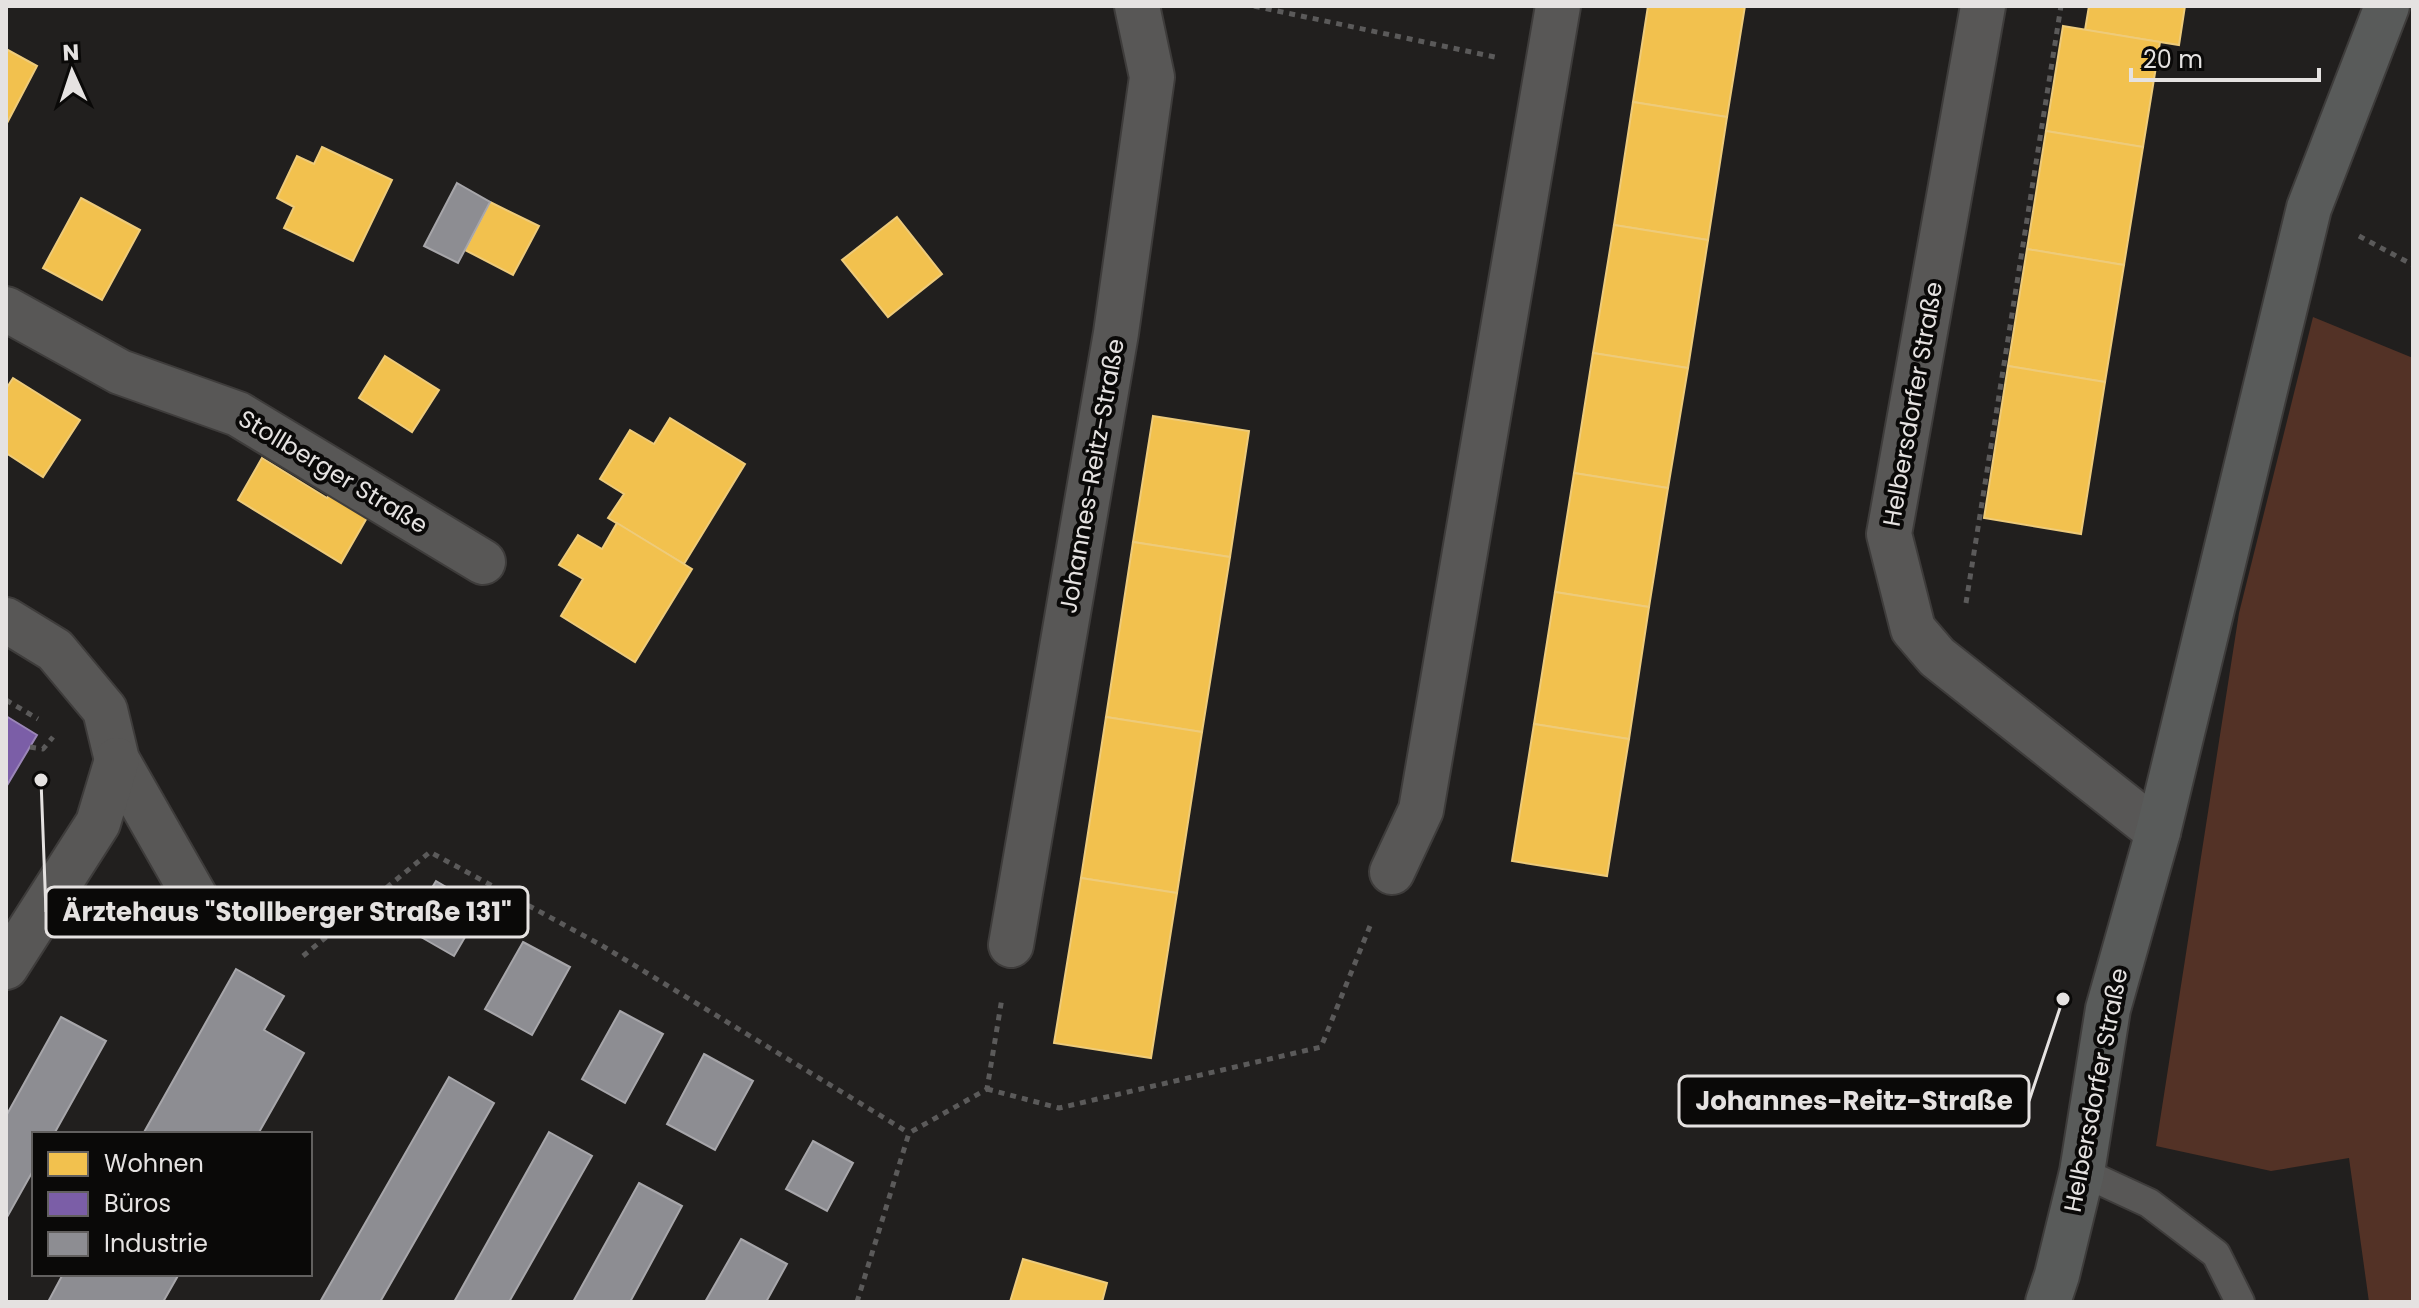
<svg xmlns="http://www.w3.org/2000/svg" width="2419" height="1308" font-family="Poppins,sans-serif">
<rect width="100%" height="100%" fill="#211f1e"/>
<!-- green -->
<polygon fill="#533226" points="2313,317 2413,358 2413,1302 2369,1302 2349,1158 2271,1171 2156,1146 2239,613"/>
<!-- homes -->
<g fill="#f2c14e" stroke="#eecb7a" stroke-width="2">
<polygon points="1648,6 1745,6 1727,117 1633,102"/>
<polygon points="2089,6 2185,6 2179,45 2085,30"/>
<polygon points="2063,26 2160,42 2143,147 2046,131"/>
<polygon points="6,49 37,66 6,125"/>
<polygon points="1633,102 1727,117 1708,240 1614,225"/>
<polygon points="2046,131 2143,147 2124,265 2027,249"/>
<polygon points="322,147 392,180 353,261 284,228 294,207 277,198 297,156 314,164"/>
<polygon points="81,198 140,230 102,300 43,268"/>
<polygon points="490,202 539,226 513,275 465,250"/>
<polygon points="897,217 942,274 888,317 842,260"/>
<polygon points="1614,225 1708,240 1688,368 1593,353"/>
<polygon points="2027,249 2124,265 2105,382 2008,366"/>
<polygon points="1593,353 1688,368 1668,488 1574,473"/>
<polygon points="385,356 439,390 412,432 359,398"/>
<polygon points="2008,366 2105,382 2081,534 1984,518"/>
<polygon points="13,378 80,420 43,477 6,453 6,389"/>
<polygon points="1153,416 1249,431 1230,557 1133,542"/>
<polygon points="670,418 745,464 684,564 608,518 624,494 600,479 630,430 654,444"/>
<polygon points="262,458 327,498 340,479 376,502 341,563 238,500"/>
<polygon points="1574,473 1668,488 1649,607 1555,592"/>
<polygon points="617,523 692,569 635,662 561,616 583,579 559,565 578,535 602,549"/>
<polygon points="1133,542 1230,557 1202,732 1106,717"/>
<polygon points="1555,592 1649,607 1629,739 1534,724"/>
<polygon points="1106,717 1202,732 1177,893 1081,878"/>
<polygon points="1534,724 1629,739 1607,876 1512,861"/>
<polygon points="1081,878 1177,893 1151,1058 1054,1043"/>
<polygon points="1023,1259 1107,1283 1102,1302 1010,1302"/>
</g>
<!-- offices -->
<polygon fill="#7b5ea7" stroke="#9b86b8" stroke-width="2" points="6,716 37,735 6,787"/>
<!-- industry -->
<g fill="#8d8d92" stroke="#a7a6aa" stroke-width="2">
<polygon points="457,183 490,202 458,263 424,246"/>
<polygon points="436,881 482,908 454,956 407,929"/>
<polygon points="523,942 570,967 532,1035 485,1009"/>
<polygon points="236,969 284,996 264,1030 304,1053 258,1134 143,1134"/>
<polygon points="620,1011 663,1034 625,1103 582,1079"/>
<polygon points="61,1017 106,1041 54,1134 34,1134 34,1169 6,1219 6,1116"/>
<polygon points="704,1054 753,1081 715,1150 667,1124"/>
<polygon points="449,1077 494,1103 380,1302 320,1302"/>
<polygon points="549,1132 592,1156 509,1302 454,1302"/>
<polygon points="813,1141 853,1163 827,1211 786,1189"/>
<polygon points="639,1183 682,1206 630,1302 573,1302"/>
<polygon points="741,1239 787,1264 766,1302 705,1302"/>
<polygon points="63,1274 179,1274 163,1302 48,1302"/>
</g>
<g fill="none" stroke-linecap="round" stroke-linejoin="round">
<!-- lane casing -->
<g stroke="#3e3c3b" stroke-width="32">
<polyline id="lane" points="2082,1172 2149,1203 2216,1254 2240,1302"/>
</g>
<!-- street casing -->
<g stroke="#3e3c3b" stroke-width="48">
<g id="street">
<polyline points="1983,6 1889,534 1913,629 1937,657 2158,832"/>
<polyline points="6,309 120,372 238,414 483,562"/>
<polyline points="6,620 55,650 105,710 117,760 202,909"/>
<polyline points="1392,872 1421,810 1558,6"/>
<polyline points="1011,945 1116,333 1152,77 1137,6"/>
<polyline points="6,967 98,823 117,760"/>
</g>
</g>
<!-- secondary casing -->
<g stroke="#3e3c3b" stroke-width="48">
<polyline id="secondary" points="2048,1302 2057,1275 2082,1172 2108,1009 2158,832 2309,208 2387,6"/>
</g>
<!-- path -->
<g stroke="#5b5a5a" stroke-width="5" stroke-dasharray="6 6" stroke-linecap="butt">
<polyline points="1254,6 1495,57"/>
<polyline points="2359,236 2413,265"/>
<polyline points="1966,603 2061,6"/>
<polyline points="6,700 38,719"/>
<polyline points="30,747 43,749 53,737"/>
<polyline points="303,956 430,852 601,945 909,1133"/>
<polyline points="987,1089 1059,1108 1321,1047 1372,921"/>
<polyline points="857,1302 909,1133 987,1089 1002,998"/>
</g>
<!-- lane -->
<use href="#lane" stroke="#585756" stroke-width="28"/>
<!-- street -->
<use href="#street" stroke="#585756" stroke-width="44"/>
<!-- secondary -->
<use href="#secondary" stroke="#595b5a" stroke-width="44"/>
</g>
<g text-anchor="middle" stroke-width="8" stroke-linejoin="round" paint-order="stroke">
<!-- street labels -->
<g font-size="24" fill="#e5e2e1" stroke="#0a0908">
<text transform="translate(1913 404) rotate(-80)" y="8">Helbersdorfer Straße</text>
<text transform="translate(333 472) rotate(31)" y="8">Stollberger Straße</text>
<text transform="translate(1092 476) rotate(-80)" y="8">Johannes-Reitz-Straße</text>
<text transform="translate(2096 1090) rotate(-79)" y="8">Helbersdorfer Straße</text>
</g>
</g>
<!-- callouts -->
<path fill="none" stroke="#e5e2e1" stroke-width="3" d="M41 780L46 912M2063 999L2029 1101"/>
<g fill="#e5e2e1" stroke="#0a0908" stroke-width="3">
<circle cx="41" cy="780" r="8"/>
<circle cx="2063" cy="999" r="8"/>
</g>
<g fill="#0a0908" stroke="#e5e2e1" stroke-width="3">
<rect x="46" y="887" width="482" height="50" rx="8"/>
<rect x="1679" y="1076" width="350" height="50" rx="8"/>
</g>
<g font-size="26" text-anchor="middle" font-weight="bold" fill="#e5e2e1">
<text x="287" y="921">Ärztehaus "Stollberger Straße 131"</text>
<text x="1854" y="1110">Johannes-Reitz-Straße</text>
</g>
<!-- border -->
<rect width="2419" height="1308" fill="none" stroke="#e5e2e1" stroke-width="16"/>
<!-- legend -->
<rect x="32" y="1132" width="280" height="144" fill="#0a0908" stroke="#62605f" stroke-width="2"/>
<rect x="48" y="1152" width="40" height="24" fill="#f2c14e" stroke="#62605f" stroke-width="2"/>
<text x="104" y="1172" font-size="24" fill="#e5e2e1">Wohnen</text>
<rect x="48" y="1192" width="40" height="24" fill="#7b5ea7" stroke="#62605f" stroke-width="2"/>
<text x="104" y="1212" font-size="24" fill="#e5e2e1">Büros</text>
<rect x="48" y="1232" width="40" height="24" fill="#8d8d92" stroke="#62605f" stroke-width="2"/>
<text x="104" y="1252" font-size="24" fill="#e5e2e1">Industrie</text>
<!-- north arrow -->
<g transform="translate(72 72) rotate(357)" stroke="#0a0908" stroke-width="6" paint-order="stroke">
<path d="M0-6L14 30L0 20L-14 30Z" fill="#e5e2e1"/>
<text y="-12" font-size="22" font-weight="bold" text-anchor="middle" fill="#e5e2e1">N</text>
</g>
<!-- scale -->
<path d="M2131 68v12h188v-12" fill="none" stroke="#e5e2e1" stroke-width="4"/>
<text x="2143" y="68" font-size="24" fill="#e5e2e1" stroke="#0a0908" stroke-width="6" paint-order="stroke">20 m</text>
</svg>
